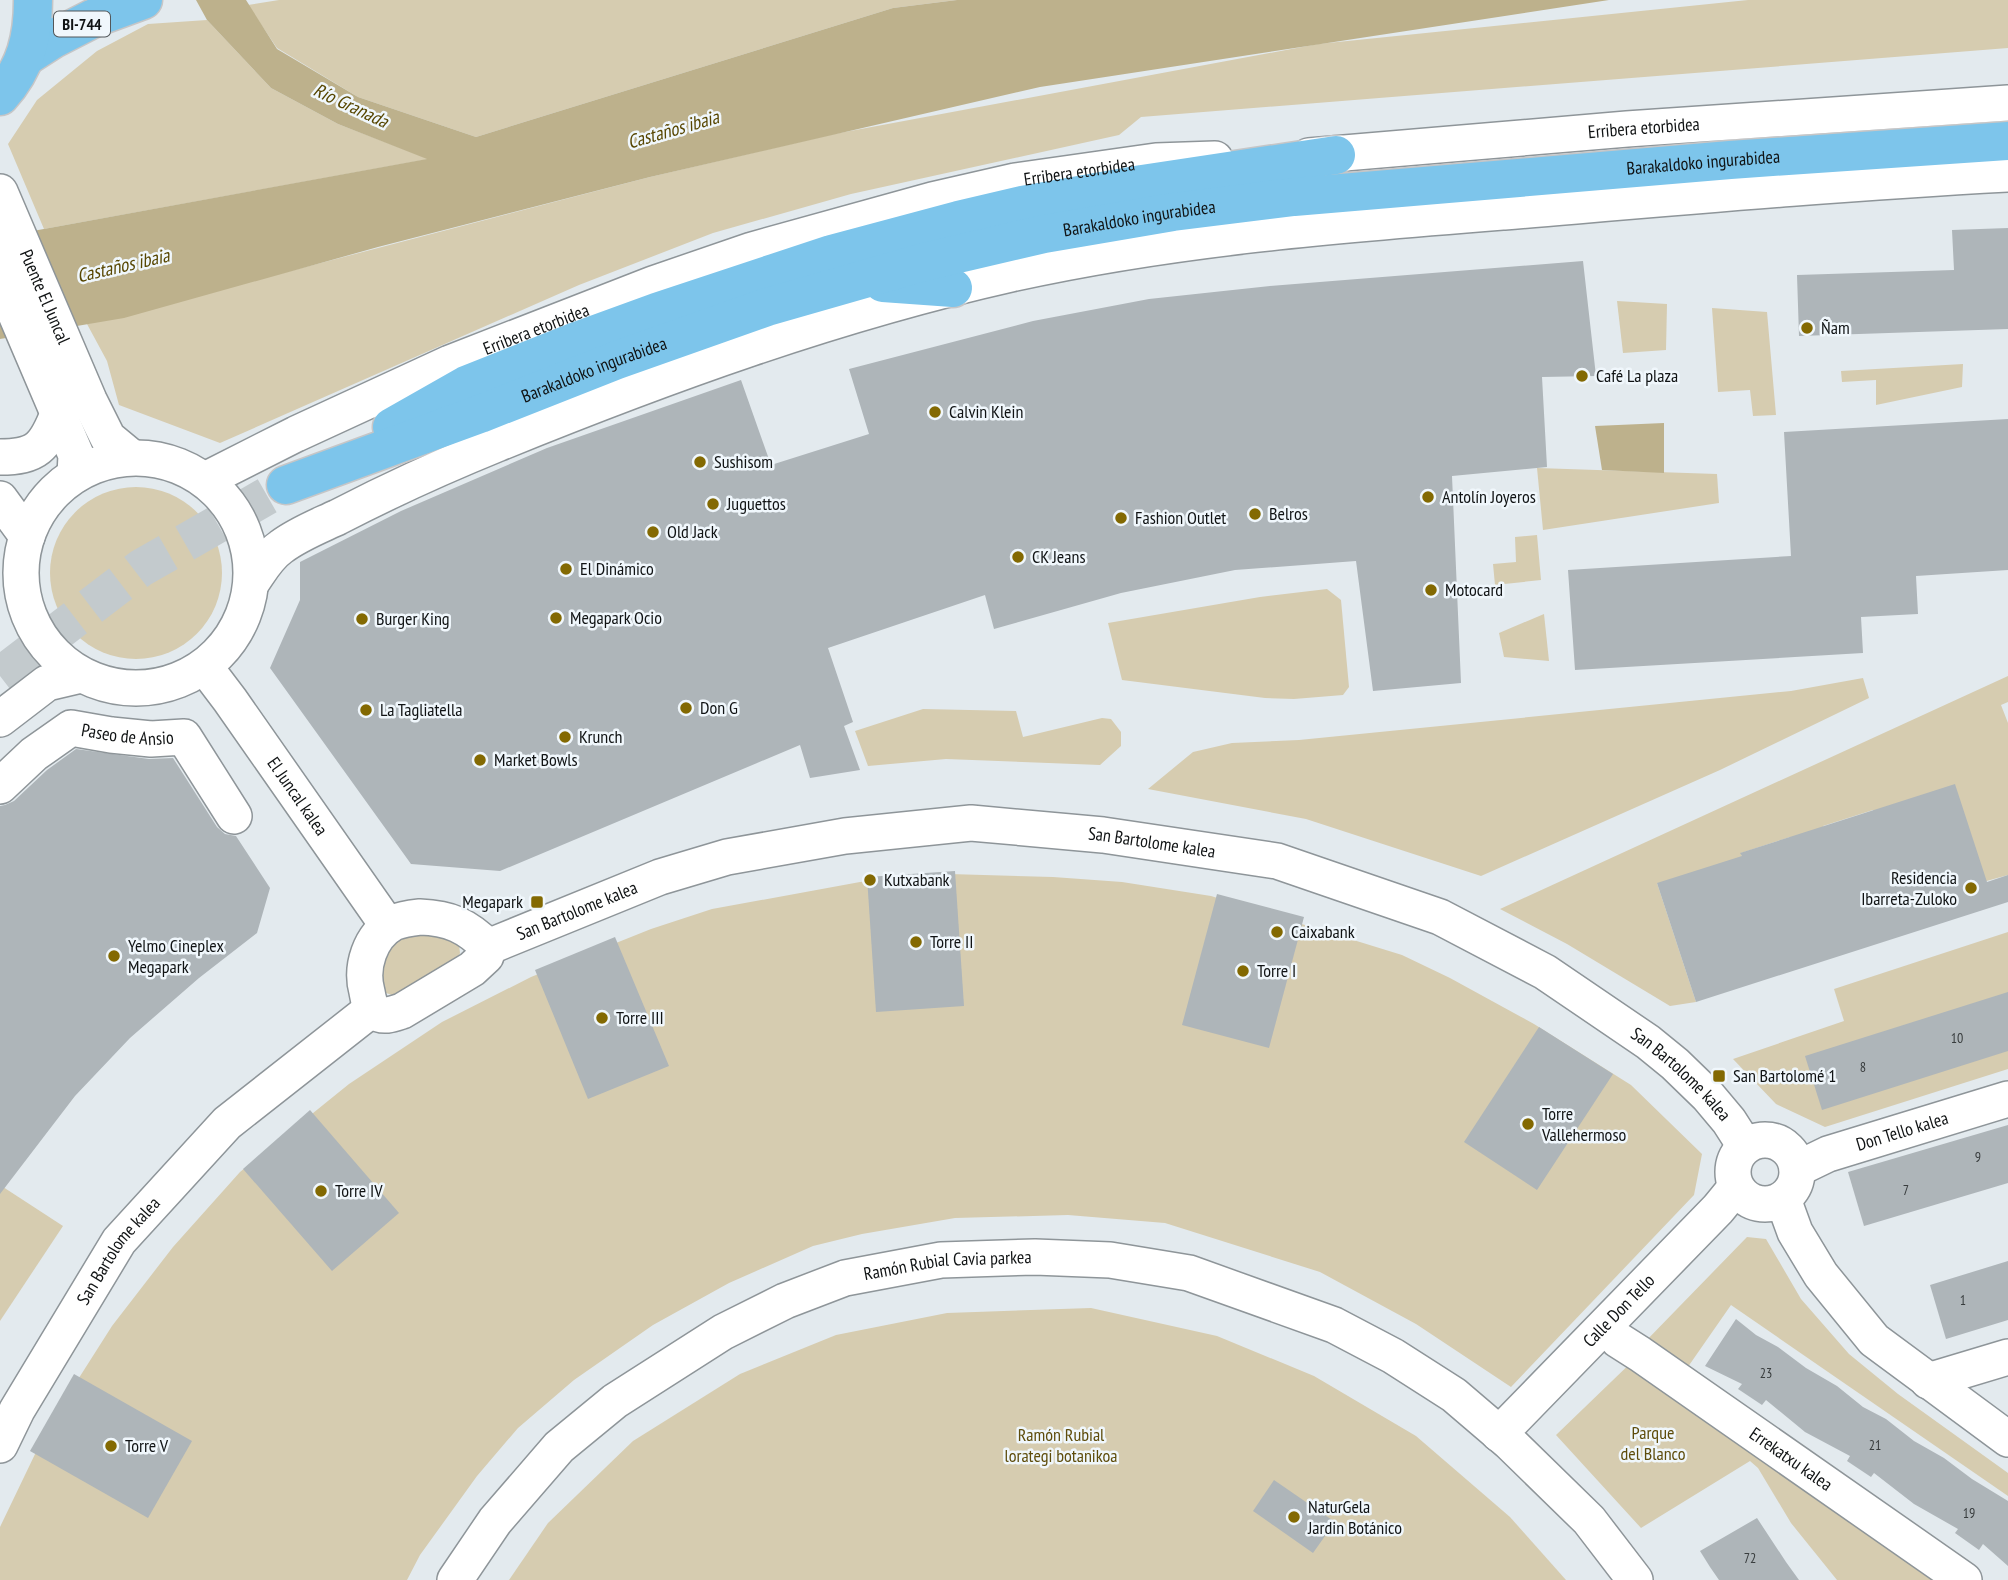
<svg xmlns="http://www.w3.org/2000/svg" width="2008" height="1580" font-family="'PT Sans Narrow',sans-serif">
<rect width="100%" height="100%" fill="#e3eaee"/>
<!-- green -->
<g fill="#d6ccb0">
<polygon points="279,0 957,0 893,8 476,137 358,97 277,48 248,5"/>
<polygon points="1748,0 2008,0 2008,48 1141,117 1119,135 851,194 713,233 579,285 220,443 119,405 107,361 87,324 650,177 834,134 1318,44"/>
<polygon points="207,20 271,88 338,124 429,159 44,229 8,144 37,100 97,51 148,24"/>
<polygon points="1617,301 1667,304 1666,350 1623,353"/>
<polygon points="1712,308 1767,312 1776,415 1753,416 1750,390 1718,392"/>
<polygon points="1963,364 1962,387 1876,405 1876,380 1842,382 1841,371"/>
<polygon points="1537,468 1717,474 1719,503 1543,530"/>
<circle cx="136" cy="573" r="86"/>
<polygon points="1537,535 1541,580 1495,585 1493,564 1516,562 1515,537"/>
<polygon points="1327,589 1341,600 1349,687 1343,695 1294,699 1265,698 1122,680 1108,623 1260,597"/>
<polygon points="1544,614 1549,661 1504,657 1499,633"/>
<polygon points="2008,676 2008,702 2001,705 2008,723 2008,875 1904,904 1873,810 1823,826 1855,922 1790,837 1741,853 1773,952 1657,883 1696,1002 1670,1006 1567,944 1500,909"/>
<polygon points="1863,678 1869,698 1720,770 1481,876 1306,819 1148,789 1193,752 1232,743 1299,740 1791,691"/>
<polygon points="923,709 1016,711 1023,737 1102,718 1111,719 1121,732 1121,746 1100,765 946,759 868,766 855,731"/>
<polygon points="949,874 1053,877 1122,882 1211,896 1402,955 1450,978 1534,1024 1631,1085 1702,1154 1694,1195 1511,1387 1416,1324 1320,1272 1165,1223 1068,1215 955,1218 862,1234 813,1246 729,1283 653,1325 574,1380 518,1428 477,1476 420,1555 407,1580 0,1580 0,1527 49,1425 112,1326 173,1247 240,1172 349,1084 442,1022 531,977 651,929 712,909 860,882"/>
<polygon points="413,932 445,934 459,945 460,953 457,960 402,995 392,995 383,992 375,970 389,945"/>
<polygon points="2008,932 2008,1069 1825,1127 1776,1104 1733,1059 1844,1021 1834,989"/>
<polygon points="0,1185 63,1226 0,1321"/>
<polygon points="1747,1237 1766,1239 1801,1299 1849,1354 1898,1394 2008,1473 2008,1496 1731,1305 1683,1374 1642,1345"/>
<polygon points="1091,1308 1217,1336 1314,1376 1416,1436 1510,1517 1566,1580 509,1580 548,1523 633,1441 740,1374 836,1335 947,1313"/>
<polygon points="1640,1354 1964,1580 1837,1580 1791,1523 1758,1468 1750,1461 1641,1528 1556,1435"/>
</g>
<!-- water -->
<g fill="#bdb18c">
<polygon points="196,0 246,0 277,49 358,97 476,137 893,8 957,0 1609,0 1040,87 650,177 378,247 124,318 0,339 0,237 427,159 338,124 271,88 207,20"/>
<polygon points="1664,423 1664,473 1602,470 1595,426"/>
</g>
<!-- building -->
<g fill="#aeb5b9">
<polygon points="2008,228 2008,329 1799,336 1797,275 1954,270 1952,230"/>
<polygon points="1583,261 1596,376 1542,377 1547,467 1452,476 1461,683 1373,691 1356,561 1235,570 1121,593 994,629 985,595 828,648 853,722 844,726 860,770 810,778 800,745 500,871 411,864 270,668 300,600 300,562 401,511 547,448 741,380 771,465 869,434 849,369 1033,321 1149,299 1270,286"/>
<polygon points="2008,419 2008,570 1916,576 1918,614 1861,617 1863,653 1575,670 1568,570 1791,556 1784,432"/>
<polygon points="76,749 149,759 173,758 217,827 225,834 236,836 270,888 257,933 199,978 130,1038 75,1096 0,1194 0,806 5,805 14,801 47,770"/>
<polygon points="1955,784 1987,882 2008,875 2008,902 1696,1002 1657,883 1742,856 1740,853"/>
<polygon points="955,871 964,1006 876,1012 867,877"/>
<polygon points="1217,894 1304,917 1269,1048 1182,1025"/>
<polygon points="615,937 669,1066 588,1099 535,970"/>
<polygon points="2008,992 2008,1051 1822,1110 1805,1056"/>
<polygon points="1539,1027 1613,1074 1537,1190 1464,1142"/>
<polygon points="310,1110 399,1213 332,1271 243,1169"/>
<polygon points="2008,1125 2008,1183 1864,1226 1848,1172"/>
<polygon points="2008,1261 2008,1320 1946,1339 1930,1285"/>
<polygon points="1736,1319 1756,1335 1778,1347 1806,1368 1837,1386 1863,1407 1886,1419 1914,1441 1944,1458 1972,1479 2008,1501 2008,1566 1983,1544 1979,1550 1955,1533 1958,1529 1914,1504 1874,1473 1871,1477 1847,1461 1850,1456 1805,1432 1766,1400 1762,1405 1738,1389 1742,1384 1705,1366"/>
<polygon points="74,1374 192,1441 148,1518 30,1451"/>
<polygon points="1274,1480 1335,1522 1313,1553 1253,1511"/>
<polygon points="1757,1518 1786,1562 1799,1580 1719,1580 1710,1567 1700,1551"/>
</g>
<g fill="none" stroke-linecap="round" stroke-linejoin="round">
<!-- major-tunnel -->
<polyline stroke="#c3cacd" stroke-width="38" stroke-dasharray="38 19" stroke-linecap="butt" points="0,676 141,568 286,485"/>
<!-- minor casing -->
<g stroke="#8e9599" stroke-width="38">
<g id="minor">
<path id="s1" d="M1309 156 1627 129 2008 103"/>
<path id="s2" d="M0 192 89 400 108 438 131 457"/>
<polyline points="0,244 6,257 2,282 76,455 75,475"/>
<path d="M0 457C37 457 45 447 58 414"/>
<circle cx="136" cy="573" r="115"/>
<path id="s3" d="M205 480 296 434 450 363 653 284 752 250 932 200 1015 181 1156 161 1215 159"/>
<polyline points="0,499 27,536"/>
<path d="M252 582C261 569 268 556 281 547 298 534 319 526 338 517 390 490 443 466 497 444 664 376 834 314 1011 274 1173 238 1339 225 1504 212 1672 198 1840 183 2008 174"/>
<path id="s4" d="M205 667 230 700 388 926"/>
<polyline points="0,719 47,683 81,675"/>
<path id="s5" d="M0 786 34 754 71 728 111 735 151 739 184 737 234 816"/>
<path d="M420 917C450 918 467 926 488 947L486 956 472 969 402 1011C393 1014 383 1018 375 1012 370 1008 368 998 367 992 360 967 370 936 393 923 402 919 411 918 420 917Z"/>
<path id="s6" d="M488 947 660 877 727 857 845 836 971 823 1103 835 1277 861 1440 917 1545 972 1648 1042 1675 1064 1708 1096 1729 1121 1745 1146"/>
<circle cx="1765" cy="1172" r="32"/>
<path id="s7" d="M1797 1169 1828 1154 2008 1099"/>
<polyline points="1783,1199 1795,1232 1821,1275 1874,1340 2008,1439"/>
<path id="s8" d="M1618 1340 1640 1354 1964 1580"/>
<polyline points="1928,1381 2008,1357"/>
<path id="s9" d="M1499 1434 1718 1209 1736 1187"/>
<path id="s10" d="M0 1445 17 1410 119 1241 227 1123 372 1009"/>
<path id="s11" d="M455 1580 495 1521 559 1447 615 1401 723 1332 785 1301 845 1278 941 1260 1035 1257 1110 1260 1189 1273 1334 1325 1393 1356 1454 1395 1509 1442 1589 1520 1635 1580"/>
</g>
</g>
<!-- major casing -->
<g stroke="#c6c6c7" stroke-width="41">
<g id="major">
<polyline points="25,57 53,39 94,18 143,0"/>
<path d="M0 96C26 68 33 37 33 0"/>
<polyline points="883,283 953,288"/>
<polyline points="392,427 466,385 579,340 656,312 831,254 958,220 1022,205 1142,184 1336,155"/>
<path id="s12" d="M286 485 480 414 617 360 767 307 924 262 1044 234 1173 212 1294 197 1730 160 2008 141"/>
</g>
</g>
<!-- minor -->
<use href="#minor" stroke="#fff" stroke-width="35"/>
<!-- major -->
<use href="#major" stroke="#7dc5eb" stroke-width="38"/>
</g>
<!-- markers -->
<g fill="#836902" stroke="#f0f7fc" stroke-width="2.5">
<circle cx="1807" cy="328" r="7"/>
<circle cx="1582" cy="376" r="7"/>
<circle cx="935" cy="412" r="7"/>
<circle cx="700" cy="462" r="7"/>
<circle cx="1428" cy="497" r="7"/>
<circle cx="713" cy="504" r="7"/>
<circle cx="1255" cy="514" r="7"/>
<circle cx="1121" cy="518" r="7"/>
<circle cx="653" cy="532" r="7"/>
<circle cx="1018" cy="557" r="7"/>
<circle cx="566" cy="569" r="7"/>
<circle cx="1431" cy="590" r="7"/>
<circle cx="556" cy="618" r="7"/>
<circle cx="362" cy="619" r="7"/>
<circle cx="686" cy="708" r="7"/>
<circle cx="366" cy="710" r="7"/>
<circle cx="565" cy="737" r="7"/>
<circle cx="480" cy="760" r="7"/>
<circle cx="870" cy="880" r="7"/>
<circle cx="1971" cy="888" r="7"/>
<rect x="530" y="895" width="14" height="14" rx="3.5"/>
<circle cx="1277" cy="932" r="7"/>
<circle cx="916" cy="942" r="7"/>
<circle cx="114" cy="956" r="7"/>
<circle cx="1243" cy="971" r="7"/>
<circle cx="602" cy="1018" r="7"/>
<rect x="1712" y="1069" width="14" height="14" rx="3.5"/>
<circle cx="1528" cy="1124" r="7"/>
<circle cx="321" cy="1191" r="7"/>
<circle cx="111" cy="1446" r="7"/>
<circle cx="1294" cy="1517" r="7"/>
</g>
<g text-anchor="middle" stroke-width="5" stroke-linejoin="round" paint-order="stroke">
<!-- number labels -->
<g font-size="14" fill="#383c3d">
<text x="1957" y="1043">10</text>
<text x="1863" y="1072">8</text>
<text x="1978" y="1162">9</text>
<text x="1906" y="1195">7</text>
<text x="1963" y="1305">1</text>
<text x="1766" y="1378">23</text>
<text x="1875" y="1450">21</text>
<text x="1969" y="1518">19</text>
<text x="1750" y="1563">72</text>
</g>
<!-- shield labels -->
<rect fill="#f0f7fc" stroke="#53575a" stroke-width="2" x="54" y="11.5" width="56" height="25" rx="5"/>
<g font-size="16" font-weight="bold" fill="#101314">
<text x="82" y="30">BI-744</text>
</g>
<!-- street labels -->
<g font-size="18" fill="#101314" stroke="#f0f7fc">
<text dy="6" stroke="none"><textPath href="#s1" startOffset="336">Erribera etorbidea</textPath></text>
<text dy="6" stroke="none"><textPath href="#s12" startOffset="1463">Barakaldoko ingurabidea</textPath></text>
<text dy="6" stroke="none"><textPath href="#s3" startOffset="931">Erribera etorbidea</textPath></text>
<text dy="6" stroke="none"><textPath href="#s12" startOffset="896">Barakaldoko ingurabidea</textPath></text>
<text dy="6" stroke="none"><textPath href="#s2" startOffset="114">Puente El Juncal</textPath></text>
<text dy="6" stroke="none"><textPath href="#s3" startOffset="364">Erribera etorbidea</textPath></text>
<text dy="6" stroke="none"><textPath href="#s12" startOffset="329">Barakaldoko ingurabidea</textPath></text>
<text dy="6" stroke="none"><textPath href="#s5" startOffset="149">Paseo de Ansio</textPath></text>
<text dy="6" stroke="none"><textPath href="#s4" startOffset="159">El Juncal kalea</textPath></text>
<text dy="6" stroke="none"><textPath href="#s6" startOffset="684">San Bartolome kalea</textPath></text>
<text dy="6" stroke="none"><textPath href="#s6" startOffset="96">San Bartolome kalea</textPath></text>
<text dy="6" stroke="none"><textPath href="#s6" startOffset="1272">San Bartolome kalea</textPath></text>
<text dy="6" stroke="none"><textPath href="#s7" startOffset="112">Don Tello kalea</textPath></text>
<text dy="6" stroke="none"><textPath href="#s10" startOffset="228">San Bartolome kalea</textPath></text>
<text dy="6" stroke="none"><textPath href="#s11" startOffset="607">Ramón Rubial Cavia parkea</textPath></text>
<text dy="6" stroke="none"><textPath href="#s9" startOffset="172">Calle Don Tello</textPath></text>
<text dy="6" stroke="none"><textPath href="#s8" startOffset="210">Errekatxu kalea</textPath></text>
</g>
<!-- poi labels -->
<g font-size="18" fill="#101314" stroke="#f0f7fc" text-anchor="start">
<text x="1821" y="334">Ñam</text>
<text x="1596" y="382">Café La plaza</text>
<text x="949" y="418">Calvin Klein</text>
<text x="714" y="468">Sushisom</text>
<text x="1442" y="503">Antolín Joyeros</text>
<text x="727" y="510">Juguettos</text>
<text x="1269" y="520">Belros</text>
<text x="1135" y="524">Fashion Outlet</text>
<text x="667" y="538">Old Jack</text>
<text x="1032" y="563">CK Jeans</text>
<text x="580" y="575">El Dinámico</text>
<text x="1445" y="596">Motocard</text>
<text x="570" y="624">Megapark Ocio</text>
<text x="376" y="625">Burger King</text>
<text x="700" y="714">Don G</text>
<text x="380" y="716">La Tagliatella</text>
<text x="579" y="743">Krunch</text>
<text x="494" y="766">Market Bowls</text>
<text x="1957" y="884" text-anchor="end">Residencia<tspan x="1957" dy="21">Ibarreta-Zuloko</tspan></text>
<text x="884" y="886">Kutxabank</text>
<text x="523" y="908" text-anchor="end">Megapark</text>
<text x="1291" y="938">Caixabank</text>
<text x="930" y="948">Torre II</text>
<text x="128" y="952">Yelmo Cineplex<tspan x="128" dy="21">Megapark</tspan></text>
<text x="1257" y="977">Torre I</text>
<text x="616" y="1024">Torre III</text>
<text x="1733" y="1082">San Bartolomé 1</text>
<text x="1542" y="1120">Torre<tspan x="1542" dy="21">Vallehermoso</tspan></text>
<text x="335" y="1197">Torre IV</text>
<text x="125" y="1452">Torre V</text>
<text x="1308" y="1513">NaturGela<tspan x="1308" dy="21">Jardin Botánico</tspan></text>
</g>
<!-- park labels -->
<g font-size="18" fill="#5e4c0b" stroke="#f0f7fc">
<text x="1653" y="1439">Parque<tspan x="1653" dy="21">del Blanco</tspan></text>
<text x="1061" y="1441">Ramón Rubial<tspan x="1061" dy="21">lorategi botanikoa</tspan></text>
</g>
<!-- water labels -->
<g font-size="19" font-style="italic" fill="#574601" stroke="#f0f7fc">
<text transform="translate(351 105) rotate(25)" y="7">Río Granada</text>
<text transform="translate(673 129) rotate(-16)" y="7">Castaños ibaia</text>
<text transform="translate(123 265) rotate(-13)" y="7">Castaños ibaia</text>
</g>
</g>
</svg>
